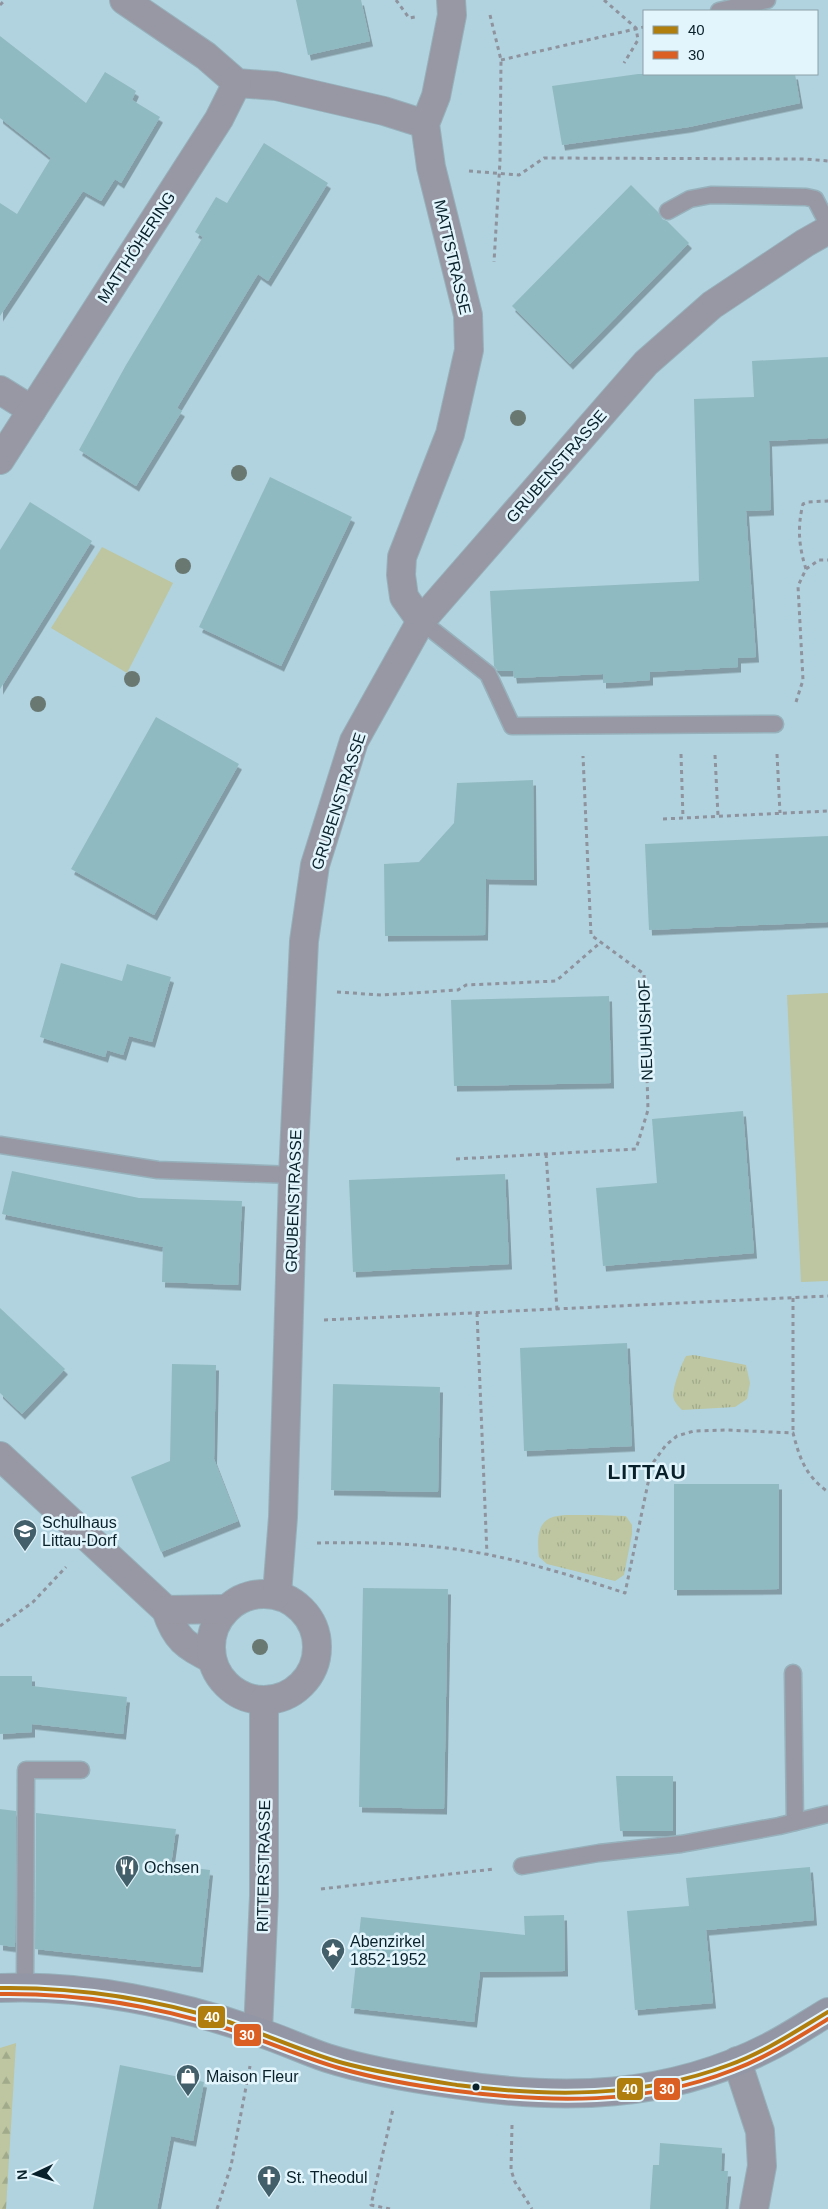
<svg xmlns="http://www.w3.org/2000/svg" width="828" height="2209" font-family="Arial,sans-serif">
<defs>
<pattern id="forest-firs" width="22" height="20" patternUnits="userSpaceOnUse" patternTransform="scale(1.25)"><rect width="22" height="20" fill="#bdc6a0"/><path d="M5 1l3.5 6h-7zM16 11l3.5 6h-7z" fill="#a1aa8a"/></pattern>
<pattern id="park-tufts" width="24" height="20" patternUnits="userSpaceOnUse" patternTransform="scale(1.25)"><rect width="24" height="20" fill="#bdc6a0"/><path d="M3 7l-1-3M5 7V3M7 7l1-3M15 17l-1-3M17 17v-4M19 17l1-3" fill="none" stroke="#a1aa8a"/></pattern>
<filter id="shadow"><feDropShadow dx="3" dy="5.5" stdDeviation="0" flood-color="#0004"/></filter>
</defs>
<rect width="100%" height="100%" fill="#b1d3df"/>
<!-- green -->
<g fill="#bdc6a0">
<polygon points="102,547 173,583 127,673 51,628"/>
<polygon points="828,993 828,1281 801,1282 787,995"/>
</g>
<!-- forest -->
<polygon fill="url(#forest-firs)" points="16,2043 6,2209 0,2209 0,2048"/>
<!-- park -->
<g fill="url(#park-tufts)">
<path d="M694 1355 746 1365 750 1383 747 1399 735 1407 682 1410C678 1406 674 1402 673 1396 673 1387 681 1364 686 1356Z"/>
<path d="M596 1515 626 1516 632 1525V1534L624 1575 615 1581 547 1564 539 1557C533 1507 558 1516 596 1515Z"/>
</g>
<!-- building -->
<g fill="#90bac1" filter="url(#shadow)">
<polygon points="296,0 361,0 370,41 308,55"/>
<polygon points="0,36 86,103 105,72 136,91 132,100 160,117 121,183 115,179 101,201 83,191 0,316 0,203 17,214 51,158 0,118"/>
<polygon points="638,74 795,74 800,103 689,127 562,145 552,86"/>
<polygon points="264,143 328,183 268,281 258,274 177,408 182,411 136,486 79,450 126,365 203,237 195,232 216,197 227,203"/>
<polygon points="631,185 658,212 662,219 667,221 689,243 570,364 512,306"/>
<polygon points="828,357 828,438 769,441 771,510 746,511 756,657 738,658 738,667 650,672 650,680 624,682 603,683 603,674 514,678 513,671 498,671 494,666 490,591 699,581 694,399 754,397 752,361"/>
<polygon points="270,477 352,517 281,666 199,627"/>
<polygon points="30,502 92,541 0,689 0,550"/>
<polygon points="156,717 239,764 154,915 71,869"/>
<polygon points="533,780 534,880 486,879 485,935 385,936 384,864 419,862 454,823 457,783"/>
<polygon points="828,836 828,922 649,930 645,844"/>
<polygon points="61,963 122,981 127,964 171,977 152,1042 129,1036 123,1055 107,1050 105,1057 40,1037"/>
<polygon points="609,996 611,1083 454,1086 451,1000"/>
<polygon points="743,1111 754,1253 603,1266 596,1188 657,1183 652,1119"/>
<polygon points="12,1171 139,1198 242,1201 238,1285 162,1282 163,1247 2,1214"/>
<polygon points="505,1174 509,1264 353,1272 349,1180"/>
<polygon points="0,1308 65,1369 22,1414 0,1393"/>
<polygon points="627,1343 632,1446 524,1451 520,1348"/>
<polygon points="172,1364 216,1365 214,1459 238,1521 161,1552 131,1477 170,1461"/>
<polygon points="333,1384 440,1387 438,1492 331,1490"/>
<polygon points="674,1484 779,1484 779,1589 674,1590"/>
<polygon points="363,1588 448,1589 444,1809 359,1807"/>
<polygon points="0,1676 32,1676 32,1686 127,1697 123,1734 32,1724 32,1732 0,1734"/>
<polygon points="616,1776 673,1776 673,1831 620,1831"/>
<polygon points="0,1809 16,1811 15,1947 0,1945"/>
<polygon points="36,1813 176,1829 171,1865 210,1870 200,1967 35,1949"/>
<polygon points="810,1867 814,1920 706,1930 713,2003 635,2010 627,1911 689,1906 686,1878"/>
<polygon points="564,1915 565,1971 480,1972 474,2022 351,2008 361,1917 525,1935 524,1916"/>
<polygon points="120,2065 204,2082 193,2141 171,2136 157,2209 93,2209"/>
<polygon points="660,2143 722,2148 721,2171 728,2171 725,2209 650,2209 653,2165 659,2165"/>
</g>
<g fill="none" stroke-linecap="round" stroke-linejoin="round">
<!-- lane casing -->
<g stroke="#96b1bb" stroke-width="19">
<g id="lane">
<polyline points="719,11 767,0"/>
<polyline points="668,211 690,199 711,195 806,197 815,199 828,224"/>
<polyline points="421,621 488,674 512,726 775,724"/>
<polyline points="0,1145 158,1170 293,1175"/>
<polyline points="793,1673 795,1822"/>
<polyline points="522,1866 599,1853 681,1844 779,1826 828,1814"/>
<polyline points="25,1988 26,1770 81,1770"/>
</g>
</g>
<!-- street casing -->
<g stroke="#96b1bb" stroke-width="30">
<g id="street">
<polyline points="124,0 206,56 237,83 276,86 384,111 425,124"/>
<polyline points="0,390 32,410"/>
<polyline points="0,460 219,119 237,83"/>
<polyline points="421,621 404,597 401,575 402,557 450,434 469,350 468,315 431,167 425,124 436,96 452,15 451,0"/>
<path d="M0 1456 166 1610C176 1640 185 1645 212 1659"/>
<circle cx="264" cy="1647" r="53"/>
<polyline points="277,1594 283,1517 293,1175 304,941 315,865 354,741 421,621 646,363 712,305 805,243 828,230"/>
<polyline points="166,1610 226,1609"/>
<polyline points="258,2031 264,1896 264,1700"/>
<polyline points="737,2061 760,2131 762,2166 754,2209"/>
</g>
</g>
<!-- secondary casing -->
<g stroke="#96b1bb" stroke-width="30">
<path id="secondary" d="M0 1988C84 1984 179 2004 258 2032 281 2039 303 2050 327 2058 368 2071 410 2078 453 2084 563 2101 667 2099 769 2047 789 2037 808 2024 828 2012"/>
</g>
<!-- path -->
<g stroke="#8e939e" stroke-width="3" stroke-dasharray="4 4" stroke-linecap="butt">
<polyline points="396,0 409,18 415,17"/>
<polyline points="604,0 636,28 638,40 624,63"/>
<polyline points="0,5 5,0"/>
<polyline points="490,15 501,60 500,161 494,262"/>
<polyline points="501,60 644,27"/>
<polyline points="469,171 519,175 544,158 806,159 828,161"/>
<path d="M806 569C799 547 797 528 803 504L808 502 828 501"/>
<polyline points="796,702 803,680 798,586 806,569 819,560 828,560"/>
<polyline points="681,754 683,818"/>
<polyline points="777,754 780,813"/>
<polyline points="715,755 718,816"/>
<polyline points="663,819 828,811"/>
<polyline points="337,992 381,995 458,990 466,985 556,981 601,942"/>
<polyline points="546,1154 557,1310"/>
<polyline points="456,1159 636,1149 648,1110 644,974 591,935 583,756"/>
<polyline points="793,1298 793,1433"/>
<polyline points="477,1313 487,1555"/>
<polyline points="324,1320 828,1296"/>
<path d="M317 1543C363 1542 409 1543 455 1549 513 1557 570 1575 625 1593L652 1464 666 1445 677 1436 694 1431 726 1430 793 1433C800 1459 805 1475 828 1492"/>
<polyline points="0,1626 33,1602 66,1567"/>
<polyline points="321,1889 494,1869"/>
<polyline points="512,2125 511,2170 515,2182 532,2209"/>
<polyline points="217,2209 231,2166 250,2066"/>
<polyline points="390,2209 371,2205 393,2109"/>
</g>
<!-- lane -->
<use href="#lane" stroke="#9898a4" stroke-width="16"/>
<!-- street -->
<use href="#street" stroke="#9898a4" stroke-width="28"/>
<!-- secondary -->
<use href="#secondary" stroke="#9397a5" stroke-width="28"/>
<!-- bus-1 casing -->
<g stroke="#e3f5fc" stroke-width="8">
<path id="bus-1" d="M0 1988C78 1987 155 1999 229 2022 267 2035 304 2052 343 2063 380 2073 419 2079 457 2085 550 2097 641 2098 729 2065 765 2052 796 2031 828 2012"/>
</g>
<!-- bus-2 casing -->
<g stroke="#e3f5fc" stroke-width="8">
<path id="bus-2" d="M0 1994C77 1993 152 2005 225 2028 263 2039 300 2057 339 2068 377 2079 417 2086 457 2091 550 2103 644 2105 733 2070 767 2057 797 2038 828 2019"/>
</g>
<!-- bus-1 -->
<use href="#bus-1" stroke="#af7e0d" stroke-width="4"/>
<!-- bus-2 -->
<use href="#bus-2" stroke="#db5e23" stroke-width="4"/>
</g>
<!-- trees -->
<g fill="#6a7872">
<circle cx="518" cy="418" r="8"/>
<circle cx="239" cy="473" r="8"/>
<circle cx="183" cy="566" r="8"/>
<circle cx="132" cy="679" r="8"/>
<circle cx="38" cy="704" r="8"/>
<circle cx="260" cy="1647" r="8"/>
</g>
<!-- icons -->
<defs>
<g id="school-pin" transform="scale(1.25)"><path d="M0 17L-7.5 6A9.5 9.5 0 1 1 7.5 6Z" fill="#435f69" stroke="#e3f5fc"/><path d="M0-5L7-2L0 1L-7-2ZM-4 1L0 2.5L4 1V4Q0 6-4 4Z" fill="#fff"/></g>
<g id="restaurant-pin" transform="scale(1.25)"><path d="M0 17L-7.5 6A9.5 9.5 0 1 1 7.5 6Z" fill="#435f69" stroke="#e3f5fc"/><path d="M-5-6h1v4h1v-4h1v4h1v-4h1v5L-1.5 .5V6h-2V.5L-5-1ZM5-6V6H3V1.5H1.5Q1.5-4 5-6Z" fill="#fff"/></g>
<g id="sight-pin" transform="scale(1.25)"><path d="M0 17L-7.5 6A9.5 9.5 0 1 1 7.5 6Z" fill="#435f69" stroke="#e3f5fc"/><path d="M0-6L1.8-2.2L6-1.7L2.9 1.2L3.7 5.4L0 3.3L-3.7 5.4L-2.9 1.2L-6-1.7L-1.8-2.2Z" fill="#fff"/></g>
<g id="shop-pin" transform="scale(1.25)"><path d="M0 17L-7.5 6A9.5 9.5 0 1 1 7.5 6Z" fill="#435f69" stroke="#e3f5fc"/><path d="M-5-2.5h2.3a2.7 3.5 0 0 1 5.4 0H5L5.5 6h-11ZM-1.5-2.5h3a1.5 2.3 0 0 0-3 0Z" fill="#fff"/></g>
<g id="church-pin" transform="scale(1.25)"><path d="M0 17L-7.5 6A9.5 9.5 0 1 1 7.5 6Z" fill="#435f69" stroke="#e3f5fc"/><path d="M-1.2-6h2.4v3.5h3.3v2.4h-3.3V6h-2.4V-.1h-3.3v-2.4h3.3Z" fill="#fff"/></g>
</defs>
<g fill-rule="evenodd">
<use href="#school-pin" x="25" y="1531"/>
<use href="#restaurant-pin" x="127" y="1867"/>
<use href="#sight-pin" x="333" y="1950"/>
<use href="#shop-pin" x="188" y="2076"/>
<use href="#church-pin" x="269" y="2177"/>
</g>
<!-- markers -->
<circle fill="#08212a" stroke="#e3f5fc" stroke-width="2" cx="476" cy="2087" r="4.5"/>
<g text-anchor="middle" stroke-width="5" stroke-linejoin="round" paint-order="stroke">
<!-- street labels -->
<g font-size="16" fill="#08212a" stroke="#e3f5fc">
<text transform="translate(136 247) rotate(-57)" y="6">MATTHÖHERING</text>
<text transform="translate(453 257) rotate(77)" y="6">MATTSTRASSE</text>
<text transform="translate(556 466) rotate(-49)" y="6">GRUBENSTRASSE</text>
<text transform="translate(338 801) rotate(-72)" y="6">GRUBENSTRASSE</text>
<text transform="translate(645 1030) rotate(-92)" y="6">NEUHUSHOF</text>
<text transform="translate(293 1201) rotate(-88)" y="6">GRUBENSTRASSE</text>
<text transform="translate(263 1866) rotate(-89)" y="6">RITTERSTRASSE</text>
</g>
<!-- poi labels -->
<g font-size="16" fill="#08212a" stroke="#e3f5fc" text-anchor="start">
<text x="42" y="1528">Schulhaus<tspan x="42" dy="18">Littau-Dorf</tspan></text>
<text x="144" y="1873">Ochsen</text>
<text x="350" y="1947">Abenzirkel<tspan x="350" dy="18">1852-1952</tspan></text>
<text x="206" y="2082">Maison Fleur</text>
<text x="286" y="2183">St. Theodul</text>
</g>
<!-- district labels -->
<g font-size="21" font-weight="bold" letter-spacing="1" fill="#08212a" stroke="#e3f5fc">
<text x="647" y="1479">LITTAU</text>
</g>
</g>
<g stroke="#e3f5fc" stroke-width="2">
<rect x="197" y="2005" width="29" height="24" rx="5" fill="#af7e0d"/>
<rect x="233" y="2023" width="29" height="24" rx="5" fill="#db5e23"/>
<rect x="616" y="2077" width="28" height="24" rx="5" fill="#af7e0d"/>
<rect x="653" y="2077" width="28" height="24" rx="5" fill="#db5e23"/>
</g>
<g font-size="14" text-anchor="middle" font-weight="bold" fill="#fff">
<text x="212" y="2022">40</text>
<text x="247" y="2040">30</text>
<text x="630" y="2094">40</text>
<text x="667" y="2094">30</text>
</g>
<!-- legend -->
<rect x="643" y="10" width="175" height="65" fill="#e3f5fc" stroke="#8ba0a8"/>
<rect x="653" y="26" width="25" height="8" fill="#af7e0d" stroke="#8ba0a8"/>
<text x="688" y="35" font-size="15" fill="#08212a">40</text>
<rect x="653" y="51" width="25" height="8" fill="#db5e23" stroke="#8ba0a8"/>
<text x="688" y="60" font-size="15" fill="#08212a">30</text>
<!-- north arrow -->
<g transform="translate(35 2174) rotate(266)" stroke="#e3f5fc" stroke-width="4" paint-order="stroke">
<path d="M0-4L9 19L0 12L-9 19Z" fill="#08212a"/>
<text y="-8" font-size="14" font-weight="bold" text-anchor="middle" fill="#08212a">N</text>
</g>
</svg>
